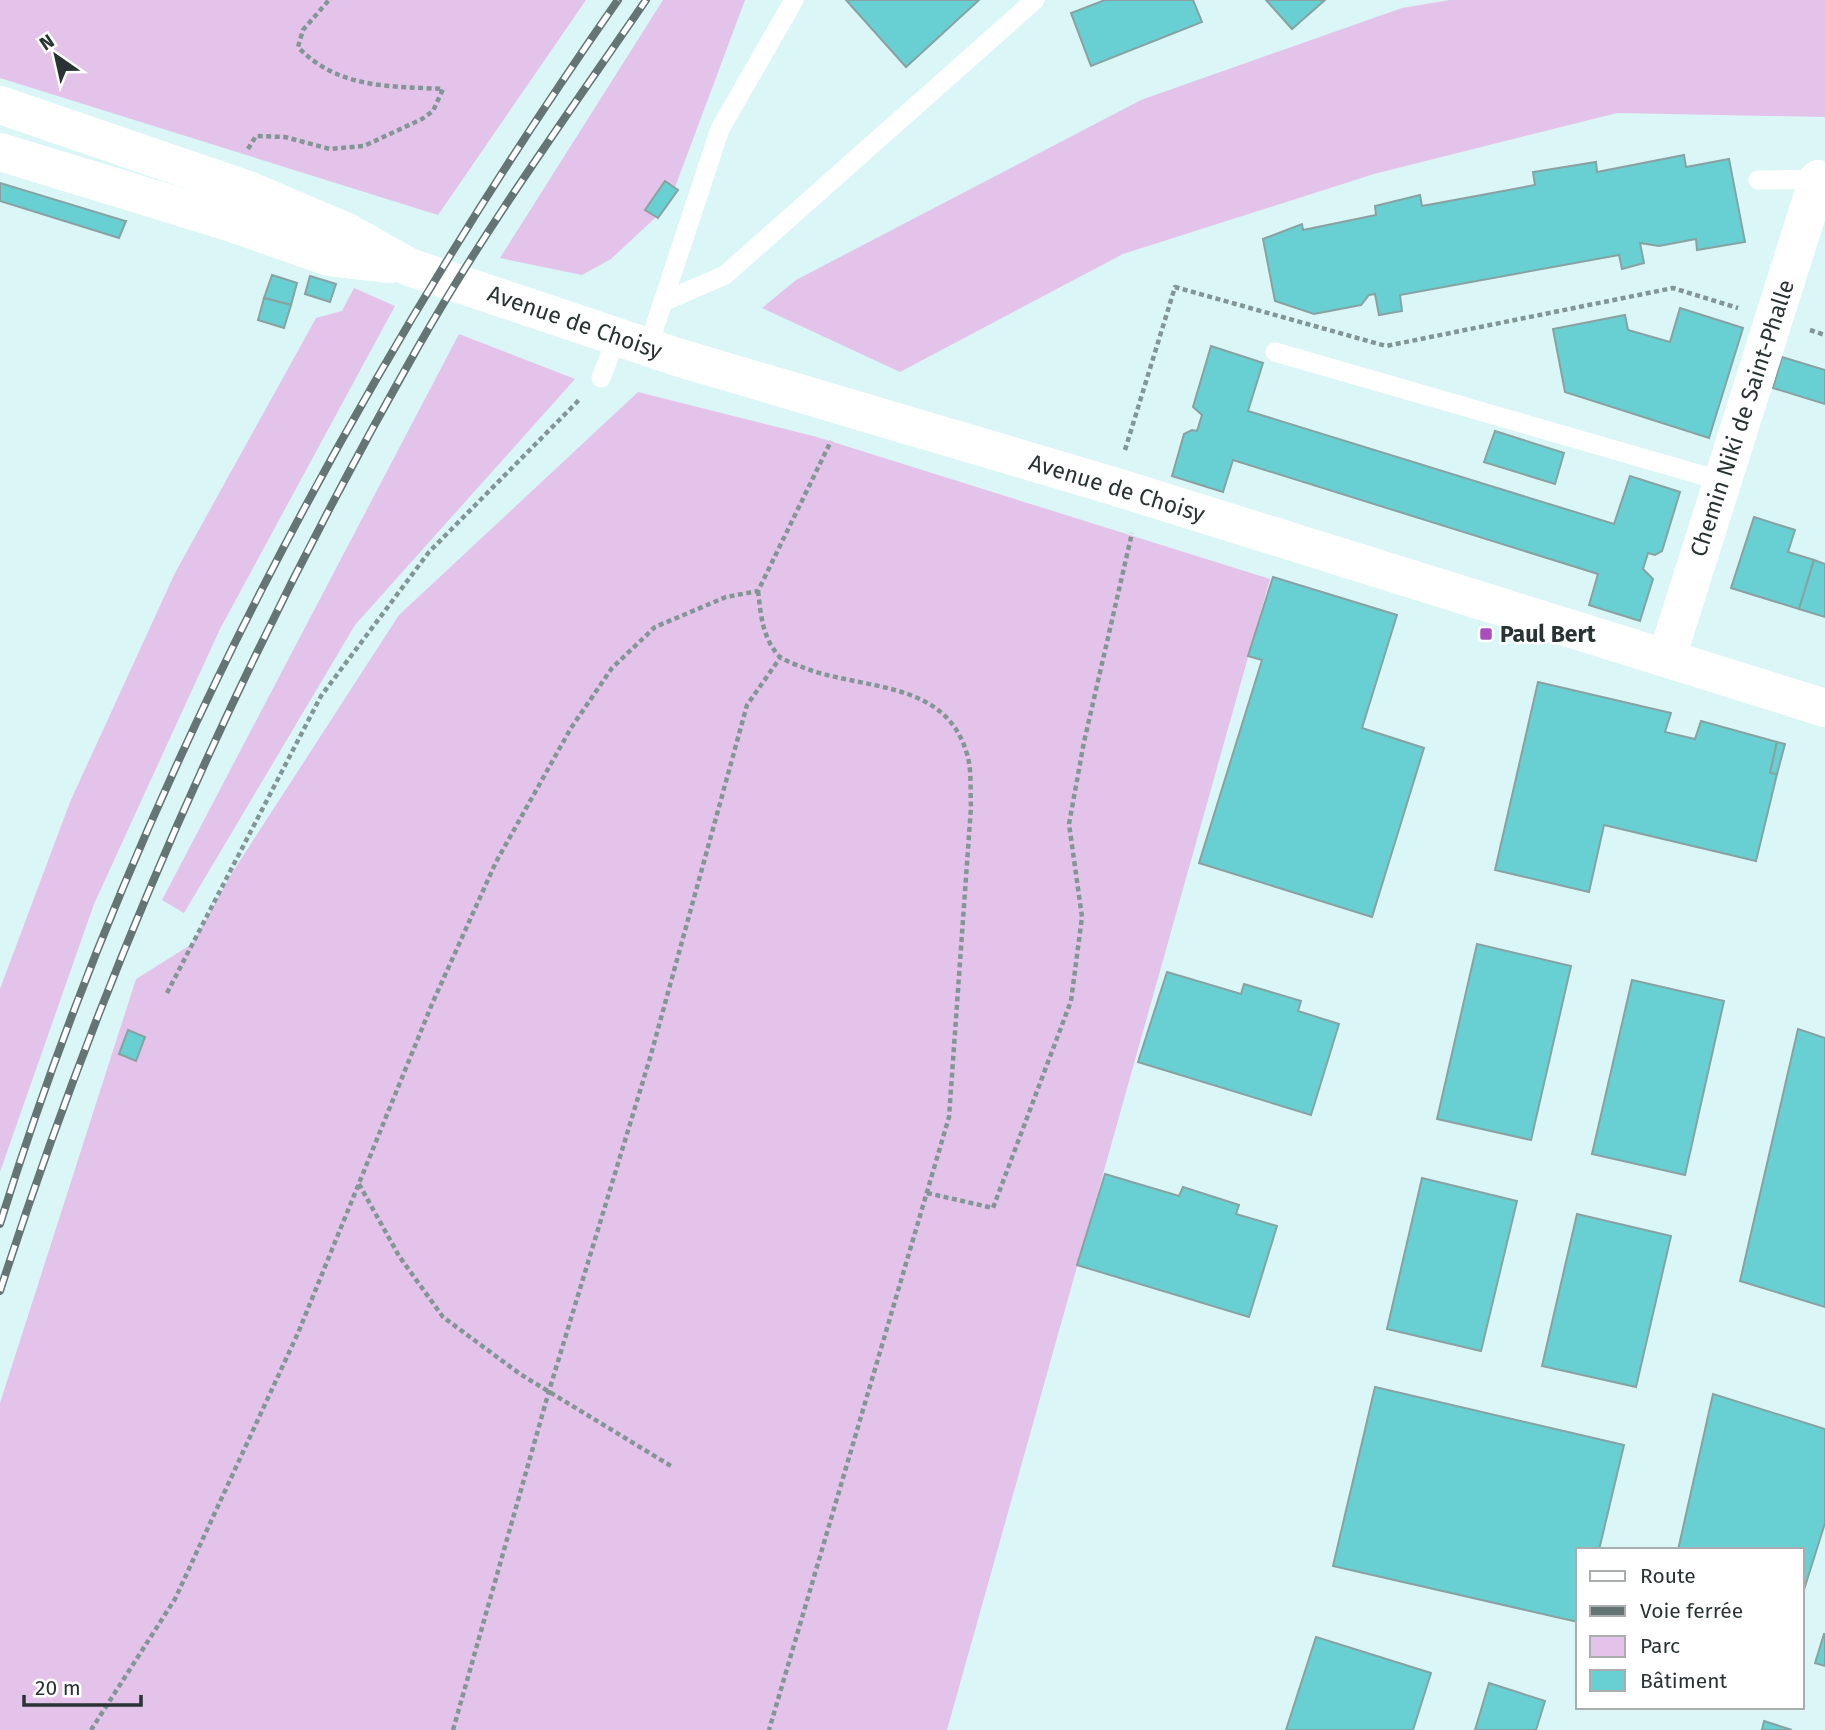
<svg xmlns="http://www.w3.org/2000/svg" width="1825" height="1730" font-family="'Fira Sans',sans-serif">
<rect width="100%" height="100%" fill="#dbf6f6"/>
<!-- green -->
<g fill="#e4c3ea">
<polygon points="0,0 586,0 438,215 0,78"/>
<polygon points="663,0 745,0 668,206 611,259 582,275 500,258"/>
<polygon points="1450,0 1825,0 1825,117 1617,113 1374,174 1123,254 900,372 762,308 796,280 1141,100 1402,8"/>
<polygon points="354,288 395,306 220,629 94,904 0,1172 0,989 70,802 175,573 316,318 342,311"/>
<polygon points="459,334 575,379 355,625 184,913 162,900"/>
<polygon points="638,392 817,437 1270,579 947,1730 0,1730 0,1403 136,979 192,944 232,873 399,615"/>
</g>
<!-- building -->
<g fill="#68d0d3" stroke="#88a2a2" stroke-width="2">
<polygon points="846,0 979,0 906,67"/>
<polygon points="1105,0 1193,0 1202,22 1091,66 1071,13"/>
<polygon points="1266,0 1325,0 1292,29"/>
<polygon points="1684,155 1686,167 1729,159 1745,242 1697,250 1696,239 1659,246 1640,243 1644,263 1622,269 1619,255 1400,295 1402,311 1379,315 1375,294 1369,295 1361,305 1314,314 1275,301 1263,239 1302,224 1303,230 1376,215 1375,206 1420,195 1422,206 1535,185 1533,172 1596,162 1597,172"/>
<polygon points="665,181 678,190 658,218 645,210"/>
<polygon points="0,183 125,221 126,221 119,238 0,201"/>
<polygon points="272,275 297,283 291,305 264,298"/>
<polygon points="310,276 336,284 330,302 305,294"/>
<polygon points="264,298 291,305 284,328 258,320"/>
<polygon points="1680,308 1743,328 1709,438 1565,392 1553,329 1625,315 1628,330 1670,342"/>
<polygon points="1211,346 1263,363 1248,411 1614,524 1630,476 1680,492 1662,551 1655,555 1648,553 1643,569 1653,579 1640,621 1589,605 1598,574 1233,460 1223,492 1172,476 1184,434 1192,430 1197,431 1202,415 1193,407"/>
<polygon points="1782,357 1825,370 1825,404 1773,388"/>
<polygon points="1495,431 1564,453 1555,484 1484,462"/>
<polygon points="1754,517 1795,530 1788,552 1814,560 1799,609 1731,588"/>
<polygon points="1814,560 1825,564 1825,617 1799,609"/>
<polygon points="1273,577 1397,615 1362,728 1424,748 1372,917 1199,863 1262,660 1248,656"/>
<polygon points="1538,682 1671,713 1665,732 1695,739 1701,721 1777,742 1770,773 1777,774 1756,861 1604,825 1589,892 1495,870"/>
<polygon points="1777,742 1785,744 1777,774 1770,773"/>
<polygon points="1477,944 1571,966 1531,1140 1437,1119"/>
<polygon points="1167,972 1241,994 1244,984 1301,1001 1298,1011 1339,1024 1311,1115 1138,1062"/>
<polygon points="1632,980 1724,1001 1685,1175 1592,1154"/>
<polygon points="1798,1029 1825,1038 1825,1307 1740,1281"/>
<polygon points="128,1030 145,1037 136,1061 119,1054"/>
<polygon points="1105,1174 1179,1196 1183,1187 1239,1205 1236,1214 1277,1226 1249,1317 1077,1265"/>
<polygon points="1422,1178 1517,1201 1481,1351 1387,1329"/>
<polygon points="1577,1214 1671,1236 1636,1387 1542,1366"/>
<polygon points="1375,1387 1624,1445 1599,1550 1578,1550 1578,1622 1333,1566"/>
<polygon points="1713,1394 1825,1429 1825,1523 1802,1596 1802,1550 1678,1550"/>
<polygon points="1824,1634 1825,1634 1825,1666 1815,1663"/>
<polygon points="1316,1637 1431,1673 1413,1730 1286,1730"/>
<polygon points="1489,1683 1545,1701 1536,1730 1475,1730"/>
<polygon points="1764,1721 1792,1730 1762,1730"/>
</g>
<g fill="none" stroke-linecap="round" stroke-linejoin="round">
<!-- path -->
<g stroke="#839696" stroke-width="4.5" stroke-dasharray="5 3.5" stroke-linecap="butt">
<path d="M248 149 256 136 285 137 330 149 364 146 422 119 433 111 443 89C389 86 338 89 298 47L303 30 329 0"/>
<polyline points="1810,330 1825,335"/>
<polyline points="1125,450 1175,287 1386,346 1673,288 1738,308"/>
<path d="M758 591C761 615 762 636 778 655 784 661 795 664 802 667 861 691 945 678 967 754 972 770 970 790 971 807L949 1117 769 1730"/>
<polyline points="167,993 321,696 429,552 581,398"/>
<polyline points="359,1184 399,1256 443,1317 520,1374 671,1466"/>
<polyline points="927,1193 993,1208 1071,1001 1082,917 1069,824 1084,742 1132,533"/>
<polyline points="91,1730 175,1599 298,1333 432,1004 496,862 571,728 612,668 655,627 726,597 758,591 831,441"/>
<polyline points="453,1730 549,1391 650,1058 747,705 780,658"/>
</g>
<!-- lane -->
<g stroke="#fff" stroke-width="19">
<polyline points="1758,180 1823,179"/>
<polyline points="663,302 725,275 1035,0"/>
<polyline points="648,347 720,129 794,0"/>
<polyline points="1275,352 1722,481"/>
<polyline points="601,378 617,337"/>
</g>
<!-- street -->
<polyline stroke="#fff" stroke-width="38" points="1667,657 1818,179"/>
<!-- secondary -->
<g stroke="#fff" stroke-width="38">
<polyline points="0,105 248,190 347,232 409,267 677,357 1113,486 1825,708"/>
<polyline points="0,152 226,221 329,257 390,264"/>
</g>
<!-- rail casing -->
<g stroke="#657575" stroke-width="8">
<g id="rail">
<path d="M0 1224C136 788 357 374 618 0"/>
<path d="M0 1291C106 963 247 647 418 347 486 227 568 114 646 0"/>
</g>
</g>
<!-- rail -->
<use href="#rail" stroke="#fff" stroke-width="5" stroke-dasharray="16" stroke-linecap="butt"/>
</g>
<!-- markers -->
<rect fill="#a84fbb" stroke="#fff" stroke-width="2.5" x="1479" y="627" width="14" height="14" rx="3.5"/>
<g text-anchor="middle" stroke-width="5" stroke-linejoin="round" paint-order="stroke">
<!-- street labels -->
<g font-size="23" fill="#293333" stroke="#fff">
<text transform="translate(575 322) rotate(19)" y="8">Avenue de Choisy</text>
<text transform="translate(1742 418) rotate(-72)" y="8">Chemin Niki de Saint-Phalle</text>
<text transform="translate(1117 488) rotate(17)" y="8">Avenue de Choisy</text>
</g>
<!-- poi labels -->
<g font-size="23" font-weight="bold" fill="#293333" stroke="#fff" text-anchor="start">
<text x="1500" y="642">Paul Bert</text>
</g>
</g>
<!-- legend -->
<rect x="1576" y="1548" width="228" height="161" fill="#ffffff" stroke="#a9adad" stroke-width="2"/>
<rect x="1590" y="1571" width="35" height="10" fill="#ffffff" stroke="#a9adad" stroke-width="2"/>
<text x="1640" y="1583" font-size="21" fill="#293333">Route</text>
<rect x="1590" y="1606" width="35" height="10" fill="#657575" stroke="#a9adad" stroke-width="2"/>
<text x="1640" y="1618" font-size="21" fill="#293333">Voie ferrée</text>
<rect x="1590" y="1636" width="35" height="21" fill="#e4c3ea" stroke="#a9adad" stroke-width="2"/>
<text x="1640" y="1653" font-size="21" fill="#293333">Parc</text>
<rect x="1590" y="1670" width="35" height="21" fill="#68d0d3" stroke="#a9adad" stroke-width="2"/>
<text x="1640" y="1688" font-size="21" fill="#293333">Bâtiment</text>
<!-- north arrow -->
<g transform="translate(56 56) rotate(326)" stroke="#ffffff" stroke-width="5" paint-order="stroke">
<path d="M0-5L12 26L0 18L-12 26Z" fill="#293333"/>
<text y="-10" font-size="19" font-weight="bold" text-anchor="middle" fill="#293333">N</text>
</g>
<!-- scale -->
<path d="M24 1695v10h117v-10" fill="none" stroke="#293333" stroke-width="3.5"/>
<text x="35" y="1695" font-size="21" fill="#293333" stroke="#ffffff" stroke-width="5" paint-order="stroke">20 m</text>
</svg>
